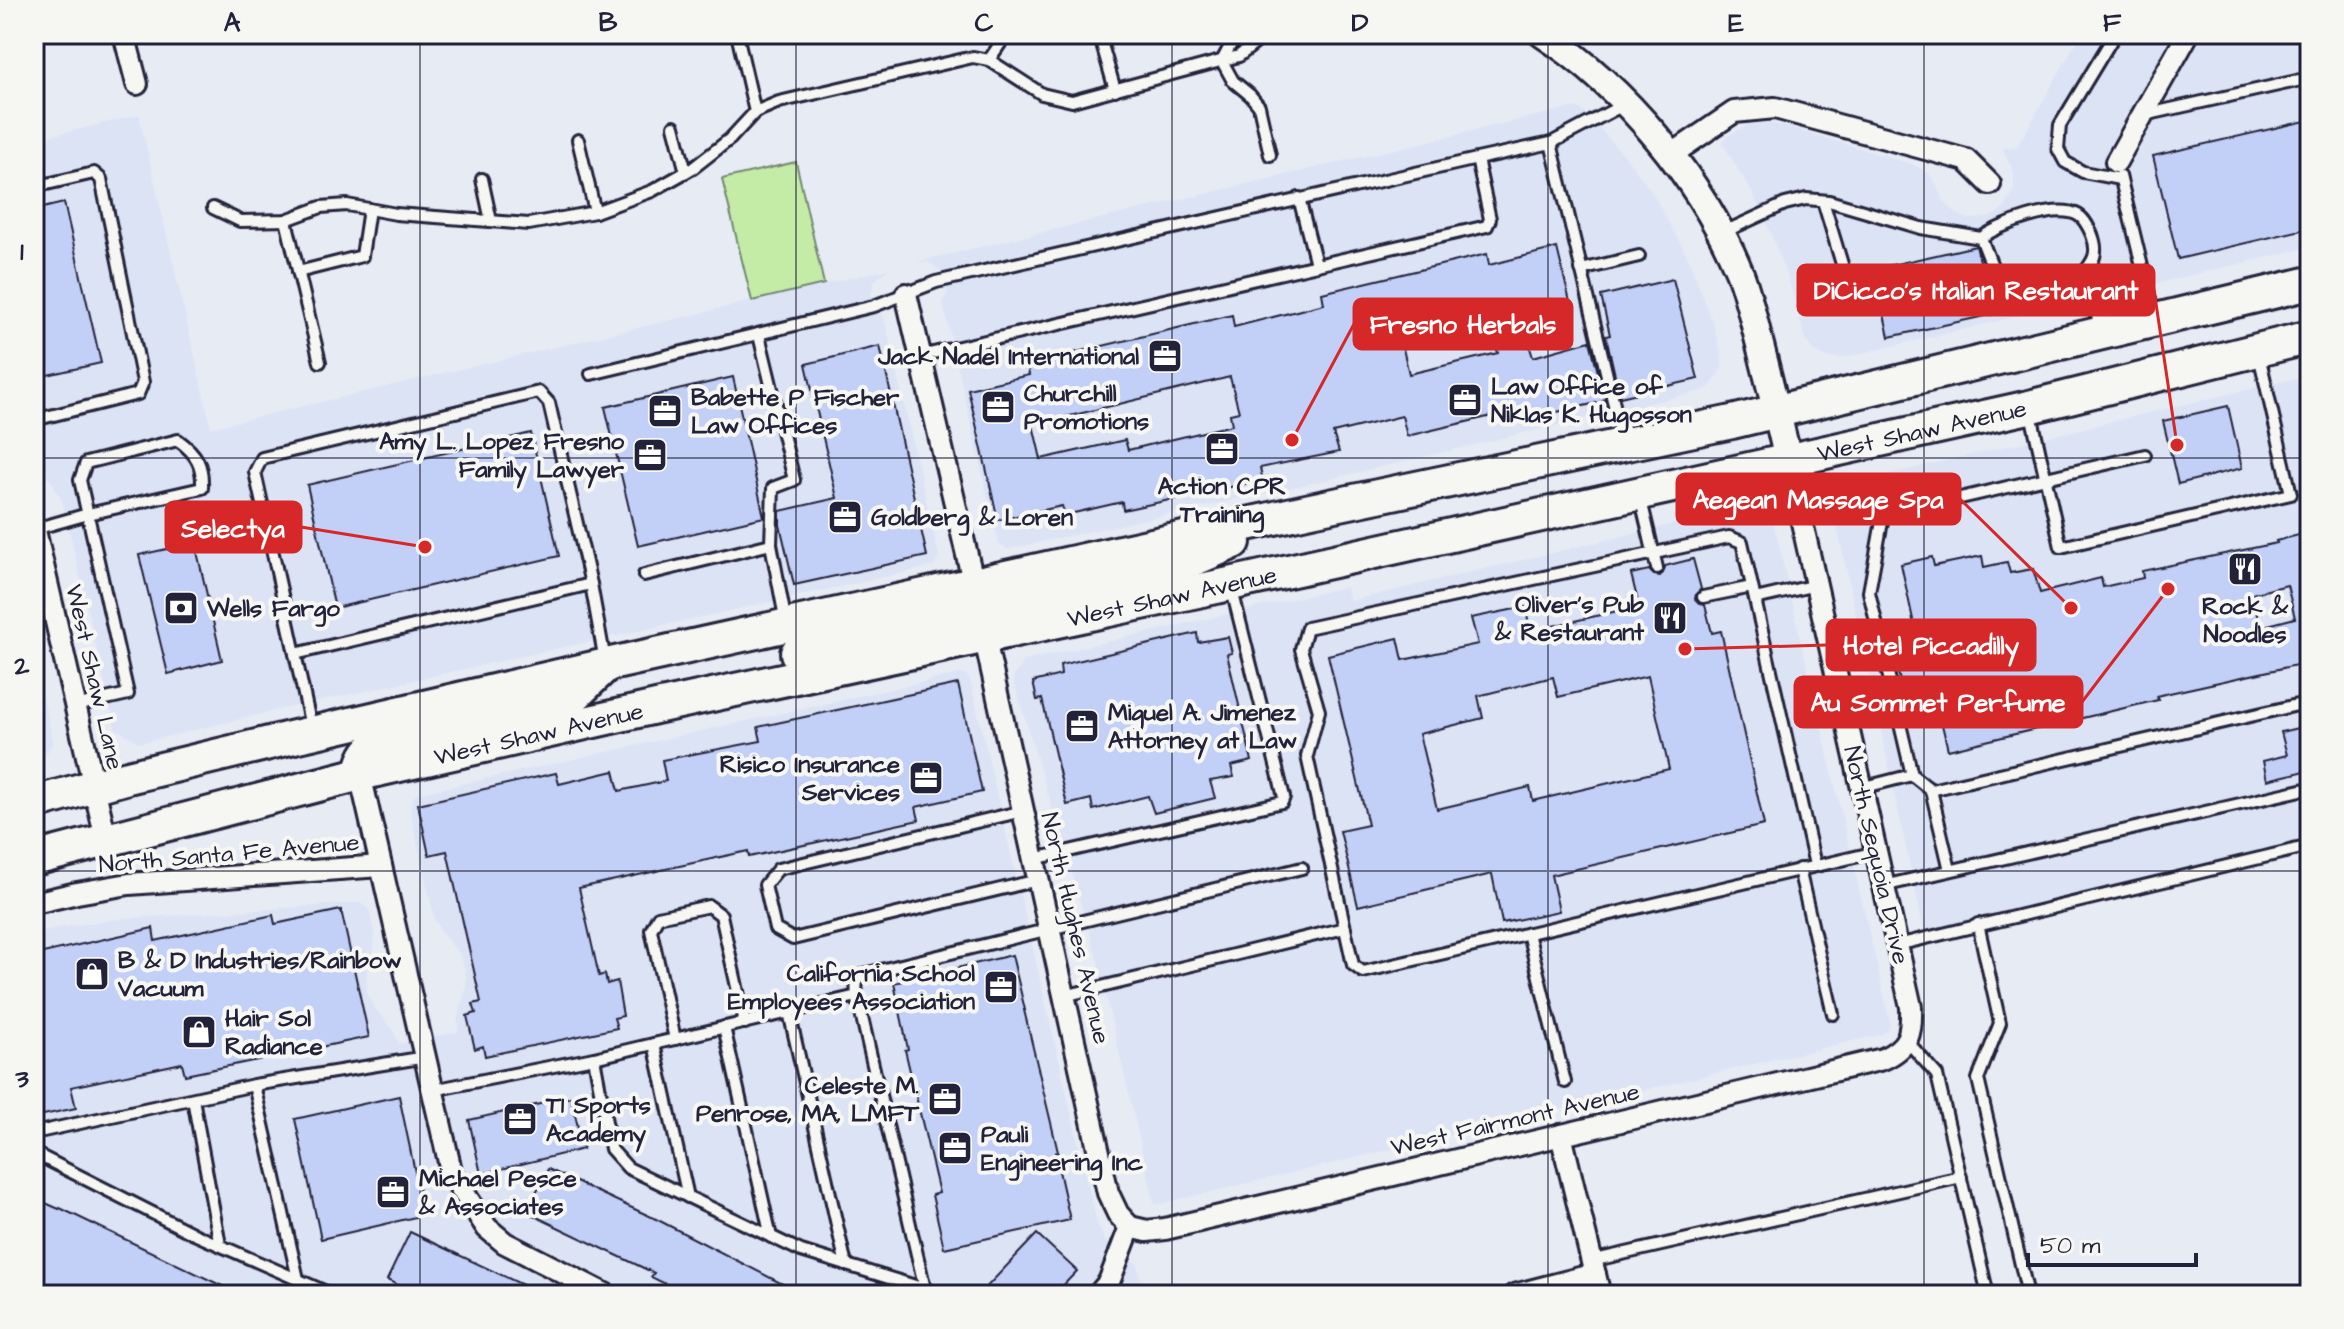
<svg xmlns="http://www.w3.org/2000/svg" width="2344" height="1329" font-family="'Architects Daughter',sans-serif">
<rect width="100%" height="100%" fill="#e6ebf4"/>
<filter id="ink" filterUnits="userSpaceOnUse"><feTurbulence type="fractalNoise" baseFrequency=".0125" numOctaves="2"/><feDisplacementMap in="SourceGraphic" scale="16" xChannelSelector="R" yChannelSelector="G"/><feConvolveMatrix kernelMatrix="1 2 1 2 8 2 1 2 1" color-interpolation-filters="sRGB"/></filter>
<g filter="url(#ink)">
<!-- built -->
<g fill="#dbe3f5">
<polygon points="2081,34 2310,34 2310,247 1841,358 1825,357 1814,351 1806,341 1789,281 1772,236 1752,192 1723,144 1726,137 1748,125 1767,123 1786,126 1914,165 1929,174 1934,181 1943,200 1957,214 1968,219 1988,218 2005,208 2014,190 2014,172 2003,149 2018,146"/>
<polygon points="1574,107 1581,110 1599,128 1627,159 1651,191 1687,255 1713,323 1722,358 1722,368 1712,384 1705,390 1321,481 1008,549 999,544 943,303 948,292 946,280 942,272 935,266 927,262 917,262"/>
<polygon points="139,115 211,428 889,269 874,280 871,298 875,309 884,317 939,557 934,566 277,710 140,743 115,728 63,503 53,483 34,464 34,140"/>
<polygon points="2310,375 2310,839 1924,930 1831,498 1832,490 1839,486"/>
<polygon points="1759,504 1767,506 1771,512 1890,1022 1888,1030 1882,1034 1155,1205 1097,957 1013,678 1024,661 1346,587 1350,601"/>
<polygon points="34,658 53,742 38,767 34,768"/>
<polygon points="960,674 966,675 970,680 1097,1224 1103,1237 1112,1249 1124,1258 1137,1263 1144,1295 34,1295 34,934 58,928 119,919 360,903 369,909 374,934 374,948 366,973 367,994 375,1009 393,1030 399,1044 458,1032 458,1016 466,990 466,972 460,954 441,932 434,917 410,809 413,798 417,794"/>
</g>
<!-- park -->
<polygon fill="#c4eca7" stroke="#738771" stroke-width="2" points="796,162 824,284 752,301 722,179"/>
<!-- building -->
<g fill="#c2d0f7" stroke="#22223b" stroke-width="2" fill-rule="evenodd">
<polygon points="2310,120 2310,228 2178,259 2153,156"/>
<polygon points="64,203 101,363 34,378 34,210"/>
<polygon points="1976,246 1994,314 1889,337 1874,269"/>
<path d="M1557 248 1571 306 1520 318 1533 357 1590 341 1605 400 1601 402 1530 418 1526 408 1407 436 1402 416 1333 433 1339 452 1260 468 1263 480 1123 510 1122 502 1065 515 1062 506 998 520 968 389 1029 375 1027 364 1232 315 1234 327 1324 304 1322 293 1487 254 1489 265ZM1487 316 1498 353 1409 374 1400 336ZM1230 377 1239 412 1230 414 1232 425 1128 450 1125 440 1041 459 1033 425Z"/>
<polygon points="1673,279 1698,379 1620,397 1606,336 1610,335 1601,296"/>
<polygon points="880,346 927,556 794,585 780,525 780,511 837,498 806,364"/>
<polygon points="733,377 764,517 638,546 605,407"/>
<polygon points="2228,406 2242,468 2178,484 2163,421"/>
<polygon points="531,433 559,556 335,608 307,485"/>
<path d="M2310 532V662L2156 696 2158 700 1948 750 1940 716 1910 724 1889 634 1915 629 1901 564 1932 557 1934 566 1982 556 1984 567 2007 562 2010 573 2033 569 2040 593 2101 578 2103 587 2143 578 2142 571 2277 543 2276 541ZM2287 585 2295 618 2260 627 2252 594Z"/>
<polygon points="195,543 222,660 168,674 139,555"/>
<path d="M1693 559 1701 589 1696 594 1695 599 1700 604 1705 605 1712 633 1721 631 1764 825 1551 875 1559 911 1502 923 1492 874 1358 906 1340 831 1368 825 1328 655 1398 638 1403 660 1478 644 1471 618 1525 607 1531 631 1639 606 1631 574 1649 570 1654 575 1660 576 1664 571 1665 566ZM1648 676 1669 769 1533 801 1530 787 1437 809 1419 734 1483 718 1478 696 1553 677 1558 697Z"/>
<polygon points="1197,633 1198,642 1228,637 1232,653 1227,654 1252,761 1231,766 1234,777 1210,781 1215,798 1154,813 1148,796 1093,810 1091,799 1067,805 1042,699 1037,700 1033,682 1061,675 1060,665"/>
<polygon points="958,684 982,792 916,807 919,820 749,857 748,851 579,888 599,976 605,974 607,984 617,981 623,1016 614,1018 617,1028 485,1056 483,1046 475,1049 467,1016 476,1013 473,1004 481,1002 447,851 429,855 418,804 556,773 559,784 614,771 619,791 666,781 662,760 761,741 758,727"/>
<polygon points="2310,725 2310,770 2267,780 2263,761 2287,755 2281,732"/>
<polygon points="341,910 369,1037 185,1075 182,1063 71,1087 76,1108 34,1117 34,955 153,928 155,941 273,915 275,924"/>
<polygon points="1012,955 1025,1010 1024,1010 1058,1152 1055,1153 1070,1220 944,1248 932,1195 939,1193 905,1050 908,1049 894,983"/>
<polygon points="399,1096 424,1215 321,1239 295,1119"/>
<polygon points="571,1097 583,1149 481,1174 469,1120"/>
<polygon points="548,1169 658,1220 804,1295 688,1295 651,1277 654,1273 526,1212"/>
<polygon points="34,1198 59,1209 60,1208 241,1295 34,1295"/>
<polygon points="410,1232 544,1295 419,1295 387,1280"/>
<polygon points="1037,1234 1077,1271 1054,1295 979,1295"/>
</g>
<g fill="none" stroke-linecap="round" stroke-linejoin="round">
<!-- service casing -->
<g stroke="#22223b" stroke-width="16">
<g id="service">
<polyline points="737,34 755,112"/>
<polyline points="1099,34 1115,90"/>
<polyline points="2115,34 2060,125 2058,149 2065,162 2083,172 2120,179"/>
<polyline points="2302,34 2310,43"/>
<polyline points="989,60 1004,38 1022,34"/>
<polyline points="1222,61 1233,81 1250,95 1259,106 1270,155"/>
<polyline points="1222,61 1231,44 1240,34"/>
<polyline points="2144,115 2310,78"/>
<polyline points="674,126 686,172"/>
<polyline points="578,140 595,212"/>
<polyline points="1551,143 1623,105"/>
<polyline points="2120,176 2154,316"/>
<polyline points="482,179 491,221"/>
<polyline points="34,187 94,173 101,179 143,382 138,394 34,420"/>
<polyline points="1299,198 1316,264"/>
<polyline points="1823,201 1854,304"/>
<polyline points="213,208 240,221 286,220 321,207 347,205 396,214 529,224 595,212 652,191 693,168 730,139 755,112 779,102 973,57 989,60 1042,94 1072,101 1239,56 1267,34"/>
<polyline points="286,220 320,362"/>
<path d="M1724 232 1785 204 1806 199 1829 201 1921 228 1981 238C1998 225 2057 203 2078 215 2085 219 2089 228 2092 235 2099 253 2094 261 2082 275"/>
<polyline points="1981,238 1996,276 2006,285 2082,275 2088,285 2101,329"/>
<polyline points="1581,270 1639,256"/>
<polyline points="298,272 362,256 369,209"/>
<polyline points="759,335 794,480 773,488 771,544"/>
<polyline points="920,356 1487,226 1490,219 1477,159 1551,143 1623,442"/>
<polyline points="591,374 874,306 936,282 1477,159"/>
<polyline points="2030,409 2061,547 2291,494 2259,355"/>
<polyline points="1640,496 1657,568"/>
<path d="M35 529 88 514 202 488C203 465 197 454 178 440L86 463 80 480 128 694 75 706"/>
<polyline points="644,575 771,544 786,623"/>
<polyline points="1703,597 1752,587"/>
<polyline points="1755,599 1816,585"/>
<polyline points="295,654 591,584"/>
<polyline points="312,731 255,472 262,458 539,392 549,403 591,584 605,661"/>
<polyline points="1912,775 1931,790"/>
<polyline points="1861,788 1912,775 1869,592 1883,516 2145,455"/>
<polyline points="1023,811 778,869 765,885 775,929 793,939 1038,880"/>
<polyline points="1034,859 1282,802 1284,797 1232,590"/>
<polyline points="1815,865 1742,542 1729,537 1307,628 1301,649 1319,711 1307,756 1353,965 1363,972 1876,852"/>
<polyline points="1799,869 1833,1014"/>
<polyline points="1950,870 1931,790 2310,702"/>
<polyline points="1883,886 2310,788"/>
<polyline points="1978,924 2000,1023 1978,1079 2028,1295"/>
<polyline points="1528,933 1565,1082"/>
<polyline points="1897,945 2310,846"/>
<polyline points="1064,996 1345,928"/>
<polyline points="789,1012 846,1265"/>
<polyline points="724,1027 771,1237"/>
<polyline points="675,1039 651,930 658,917 709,906 721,915 745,1023"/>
<polyline points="1907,1041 1937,1075 1988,1295"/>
<polyline points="654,1044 688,1197"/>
<polyline points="594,1058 857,996"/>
<polyline points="254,1085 298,1279"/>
<path d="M433 1090 594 1058 611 1149 628 1168 801 1251 925 1289 857 996C856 986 855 980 864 974L1302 868"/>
<polyline points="193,1099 220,1245"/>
<polyline points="34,1133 254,1085 426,1057"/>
<polyline points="34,1153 194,1234 333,1295"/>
<polyline points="1591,1261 1961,1177"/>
</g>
</g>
<!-- minor casing -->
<g stroke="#22223b" stroke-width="26">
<g id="minor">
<polyline points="124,34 137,84"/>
<polyline points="1671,155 1734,112 1775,108 1966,160 1990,184"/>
<polyline points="2116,162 2188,34"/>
<polyline points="906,294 974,585"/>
<polyline points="34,526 106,839"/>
<polyline points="984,635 1108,1193 1118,1214 1130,1227"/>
<polyline points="360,774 452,1175 487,1228 505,1243 607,1295"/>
<polyline points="34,903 77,893 129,884 381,866"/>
<polyline points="1561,1135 1600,1295"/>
<path d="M1130 1227 1147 1231 1165 1229 1883 1059C1909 1047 1912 1034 1911 1007L1788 460"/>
<polyline points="1098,1295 1109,1282 1130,1227"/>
<polyline points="1514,1295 1595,1274"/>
</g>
</g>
<!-- tertiary casing -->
<g stroke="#22223b" stroke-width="32">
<path id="tertiary" d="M1543 34C1625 88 1701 179 1739 271 1748 293 1753 318 1759 341 1769 381 1779 420 1788 460"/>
</g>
<!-- primary casing -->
<g stroke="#22223b" stroke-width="38">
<g id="primary">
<polyline points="984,635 988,617 1004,602 1192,560 1234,542"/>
<polyline points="797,653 954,618 971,607 974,585"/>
<path d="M360 774C364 756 370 747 386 740L573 697 606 665"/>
<polyline points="34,803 128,777 290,738 606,665 1311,510 1732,422 2310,283"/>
<path id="s1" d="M34 859 360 774 656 707 1230 584 2029 407 2310 337"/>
</g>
</g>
<!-- service -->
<use href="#service" stroke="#f6f6f2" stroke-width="10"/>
<!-- minor -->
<use href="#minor" stroke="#f6f6f2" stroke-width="20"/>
<!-- tertiary -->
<use href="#tertiary" stroke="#f6f6f2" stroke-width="26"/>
<!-- primary -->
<use href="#primary" stroke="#f6f6f2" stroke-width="32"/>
</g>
</g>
<!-- grid -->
<path fill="none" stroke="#22223b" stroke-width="2" stroke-opacity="0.55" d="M420 34V1295M796 34V1295M1172 34V1295M1548 34V1295M1924 34V1295M34 458H2310M34 871H2310"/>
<!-- icons -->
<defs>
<g id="office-square" transform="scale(1.8)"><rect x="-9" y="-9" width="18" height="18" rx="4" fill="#22223b" stroke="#f6f6f2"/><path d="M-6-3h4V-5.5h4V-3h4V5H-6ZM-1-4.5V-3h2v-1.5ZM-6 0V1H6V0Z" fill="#fff"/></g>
<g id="restaurant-square" transform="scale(1.8)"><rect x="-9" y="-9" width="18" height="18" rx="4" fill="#22223b" stroke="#f6f6f2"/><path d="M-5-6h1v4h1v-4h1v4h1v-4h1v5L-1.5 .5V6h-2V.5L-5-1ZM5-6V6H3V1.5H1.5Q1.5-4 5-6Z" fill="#fff"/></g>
<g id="bank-square" transform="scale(1.8)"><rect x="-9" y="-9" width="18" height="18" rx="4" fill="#22223b" stroke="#f6f6f2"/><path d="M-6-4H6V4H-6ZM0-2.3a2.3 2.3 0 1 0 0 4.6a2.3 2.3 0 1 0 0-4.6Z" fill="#fff"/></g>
<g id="shop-square" transform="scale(1.8)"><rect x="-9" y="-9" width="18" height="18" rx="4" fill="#22223b" stroke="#f6f6f2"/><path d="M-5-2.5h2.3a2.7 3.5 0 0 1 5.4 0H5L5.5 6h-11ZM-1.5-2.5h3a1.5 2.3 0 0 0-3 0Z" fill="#fff"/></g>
</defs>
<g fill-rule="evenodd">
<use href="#office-square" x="1165" y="356"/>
<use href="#office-square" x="1465" y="400"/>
<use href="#office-square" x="998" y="407"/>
<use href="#office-square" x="665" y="411"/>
<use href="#office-square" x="1222" y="449"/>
<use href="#office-square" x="650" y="455"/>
<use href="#office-square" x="845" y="517"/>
<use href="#restaurant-square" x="2245" y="569"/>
<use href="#bank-square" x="181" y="608"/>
<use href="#restaurant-square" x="1670" y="618"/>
<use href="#office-square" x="1082" y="726"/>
<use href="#office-square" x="926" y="778"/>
<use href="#shop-square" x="92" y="974"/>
<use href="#office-square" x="1001" y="987"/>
<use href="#shop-square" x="199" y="1032"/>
<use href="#office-square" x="945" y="1099"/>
<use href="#office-square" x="520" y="1119"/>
<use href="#office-square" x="955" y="1148"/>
<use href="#office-square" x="393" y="1192"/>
</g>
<g text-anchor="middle" stroke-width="8" stroke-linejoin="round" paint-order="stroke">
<!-- poi labels -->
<g font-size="24" font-weight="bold" fill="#22223b" stroke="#f6f6f2" text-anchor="start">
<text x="1139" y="364" text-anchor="end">Jack Nadel International</text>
<text x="1491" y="394">Law Office of<tspan x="1491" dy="28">Niklas K. Hugosson</tspan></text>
<text x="1024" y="401">Churchill<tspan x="1024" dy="28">Promotions</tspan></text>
<text x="691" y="405">Babette P Fischer<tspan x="691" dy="28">Law Offices</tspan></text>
<text x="624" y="449" text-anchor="end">Amy L. Lopez Fresno<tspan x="624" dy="28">Family Lawyer</tspan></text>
<text x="1222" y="494" text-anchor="middle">Action CPR<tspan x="1222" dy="28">Training</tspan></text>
<text x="871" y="525">Goldberg &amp; Loren</text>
<text x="1644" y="612" text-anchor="end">Oliver's Pub<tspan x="1644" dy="28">&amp; Restaurant</tspan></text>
<text x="2245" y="614" text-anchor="middle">Rock &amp;<tspan x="2245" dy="28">Noodles</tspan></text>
<text x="207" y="616">Wells Fargo</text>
<text x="1108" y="720">Miguel A. Jimenez<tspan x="1108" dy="28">Attorney at Law</tspan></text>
<text x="900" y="772" text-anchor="end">Risico Insurance<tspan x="900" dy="28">Services</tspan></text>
<text x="118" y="968">B &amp; D Industries/Rainbow<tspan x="118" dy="28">Vacuum</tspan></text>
<text x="975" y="981" text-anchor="end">California School<tspan x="975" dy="28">Employees Association</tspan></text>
<text x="225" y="1026">Hair Sol<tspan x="225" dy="28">Radiance</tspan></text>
<text x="919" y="1093" text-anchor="end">Celeste M.<tspan x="919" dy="28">Penrose, MA, LMFT</tspan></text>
<text x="546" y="1113">T1 Sports<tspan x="546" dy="28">Academy</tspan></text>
<text x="981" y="1142">Pauli<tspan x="981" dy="28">Engineering Inc</tspan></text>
<text x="419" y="1186">Michael Pesce<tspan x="419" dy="28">&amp; Associates</tspan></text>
</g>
<!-- street labels -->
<g font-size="24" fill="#22223b" stroke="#f6f6f2">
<text dy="8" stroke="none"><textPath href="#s1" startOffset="1936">West Shaw Avenue</textPath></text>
<text dy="8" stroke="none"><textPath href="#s1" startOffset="1168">West Shaw Avenue</textPath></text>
<text transform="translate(95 677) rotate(77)" y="8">West Shaw Lane</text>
<text dy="8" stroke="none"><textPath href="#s1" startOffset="520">West Shaw Avenue</textPath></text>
<text transform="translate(229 853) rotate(-5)" y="8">North Santa Fe Avenue</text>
<text transform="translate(1877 855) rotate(77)" y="8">North Sequoia Drive</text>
<text transform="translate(1076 928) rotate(77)" y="8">North Hughes Avenue</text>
<text transform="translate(1515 1119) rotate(-13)" y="8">West Fairmont Avenue</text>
</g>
</g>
<!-- callouts -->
<path fill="none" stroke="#d62828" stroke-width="3" d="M2177 445L2154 290M1292 440L1354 324M2071 608L1960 499M425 547L301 527M1685 649L1827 645M2168 589L2082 702"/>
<g fill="#d62828" stroke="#f6f6f2" stroke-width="3">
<circle cx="2177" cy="445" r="8"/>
<circle cx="1292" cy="440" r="8"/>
<circle cx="2071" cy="608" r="8"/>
<circle cx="425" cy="547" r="8"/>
<circle cx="1685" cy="649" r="8"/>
<circle cx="2168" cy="589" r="8"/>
</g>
<g fill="#d62828" stroke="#d62828" stroke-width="3">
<rect x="1798" y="265" width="356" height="50" rx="8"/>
<rect x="1354" y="299" width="218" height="50" rx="8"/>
<rect x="1677" y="474" width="283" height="50" rx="8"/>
<rect x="166" y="502" width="135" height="50" rx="8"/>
<rect x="1827" y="620" width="208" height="50" rx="8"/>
<rect x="1795" y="677" width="287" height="50" rx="8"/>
</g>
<g font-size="26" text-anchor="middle" font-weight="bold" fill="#fff">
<text x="1976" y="299">DiCicco's Italian Restaurant</text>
<text x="1463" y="333">Fresno Herbals</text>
<text x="1818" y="508">Aegean Massage Spa</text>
<text x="233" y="537">Selectya</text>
<text x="1931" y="654">Hotel Piccadilly</text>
<text x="1938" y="711">Au Sommet Perfume</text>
</g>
<!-- margin -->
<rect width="2344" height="1329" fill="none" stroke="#f6f6f2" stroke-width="88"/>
<!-- scale -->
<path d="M2028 1253v12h168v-12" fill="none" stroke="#22223b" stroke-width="4"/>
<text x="2040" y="1253" font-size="24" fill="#22223b" stroke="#f6f6f2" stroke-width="6" paint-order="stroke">50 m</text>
<rect x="44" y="44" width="2256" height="1241" fill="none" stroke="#22223b" stroke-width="3"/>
<g font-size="26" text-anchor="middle" font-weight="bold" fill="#22223b">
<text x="232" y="31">A</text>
<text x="608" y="31">B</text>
<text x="984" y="31">C</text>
<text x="1360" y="31">D</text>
<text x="1736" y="31">E</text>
<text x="2112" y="31">F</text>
<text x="22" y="260">1</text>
<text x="22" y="674">2</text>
<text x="22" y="1087">3</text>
</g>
</svg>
